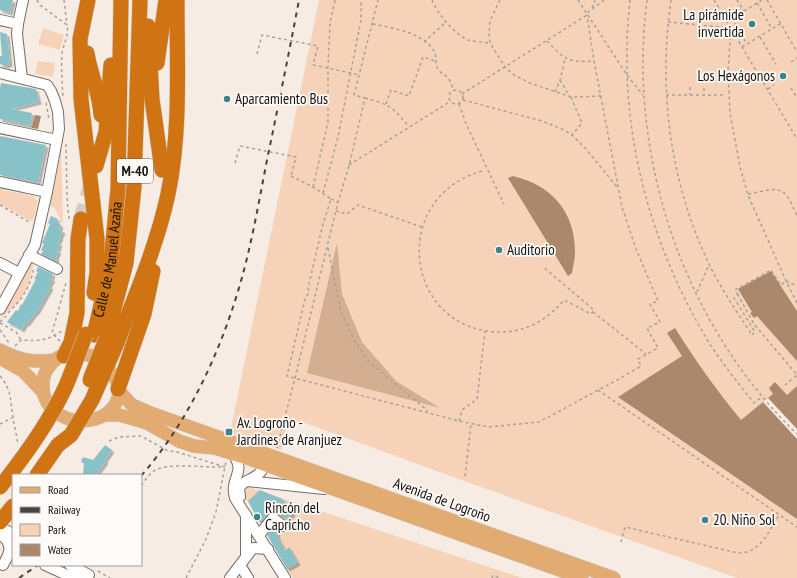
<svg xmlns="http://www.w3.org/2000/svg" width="797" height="578" font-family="'PT Sans Narrow',sans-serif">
<defs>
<filter id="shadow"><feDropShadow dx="2.5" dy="2.5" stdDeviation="0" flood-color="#0004"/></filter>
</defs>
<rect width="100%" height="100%" fill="#f6ece4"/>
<!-- green -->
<g fill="#f6d3b8">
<polygon points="319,0 797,0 797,578 737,578 464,481 305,423 288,424 281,450 230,433"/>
<polygon points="43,28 64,35 60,50 38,44"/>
<polygon points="38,61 55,63 53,77 35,74"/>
<polygon points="61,146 63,225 54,207 50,206"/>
<polygon points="0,189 33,196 38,201 33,220 31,221 0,204"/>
<polygon points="31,261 34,262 28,287 19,301 0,319"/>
<polygon points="246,486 522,578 293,578 242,492"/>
</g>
<!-- forest -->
<polygon fill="#d4ae91" points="337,243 342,294 362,342 396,381 440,408 307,373"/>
<!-- water -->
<g fill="#ab876b">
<polygon points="35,115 41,116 38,129 32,128"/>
<path d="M513 176C551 185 575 211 575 252 575 259 573 266 572 273L568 276 508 178Z"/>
<polygon points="771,271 797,311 797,361 757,316 754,318 750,313 752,312 738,289"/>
<path d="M675 328C695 360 717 391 741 420L773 394 769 388 775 382 787 395 797 386V519L618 397 682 356 667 333Z"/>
</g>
<!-- pier -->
<polygon fill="#f6ece4" points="768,398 797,429 797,439 763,402"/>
<!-- building -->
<g fill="#89c1c9" filter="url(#shadow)">
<polygon points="0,0 13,0 10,13 0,10"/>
<polygon points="0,32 7,34 10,64 6,66 0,64 0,56 2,56"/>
<polygon points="1,83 36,89 39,102 11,109 32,113 30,126 0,119 0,88"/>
<polygon points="0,136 46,145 38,183 0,175"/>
<polygon points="51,216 58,219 57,221 61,226 59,229 63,231 60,237 61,237 58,243 60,244 57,251 59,251 56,257 57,258 56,261 41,254 43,251 41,250 44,244 42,243 50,224 48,223"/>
<polygon points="38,267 53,274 51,279 53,279 49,286 51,287 37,312 36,312 27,324 26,323 22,330 7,322 16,310 18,311 21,304 22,305 36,279 34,279 38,272 36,271"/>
<polygon points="105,445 112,450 105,460 106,461 96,475 83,475 84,463 81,462 83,457 93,460"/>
<polygon points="260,490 282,499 295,510 288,520 277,513 271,512 260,523 248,501"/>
<polygon points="274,527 276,529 275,530 278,534 277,535 285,551 289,547 298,563 287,569 267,535"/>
</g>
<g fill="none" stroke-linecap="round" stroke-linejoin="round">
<!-- highway-tunnel -->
<polyline stroke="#d4cbc4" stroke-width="15" stroke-dasharray="15 8" stroke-linecap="butt" points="81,219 91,184"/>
<!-- minor casing -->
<g stroke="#766d66" stroke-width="12">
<g id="minor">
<polyline points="0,20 18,24"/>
<polyline points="0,73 47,85 51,91 55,101 58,112 59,129 47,192 35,245 0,309"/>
<polyline points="22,78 17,34 18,24 23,0"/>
<polyline points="0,128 57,140"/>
<polyline points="0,182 47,192"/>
<polyline points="29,255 57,269"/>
<polyline points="0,263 19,273"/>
<path d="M233 454C247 474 229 477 235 498L285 578"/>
<path d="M247 481C258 475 266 472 263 458"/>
<polyline points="240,497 239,488 242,484 247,481 324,489"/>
<polyline points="246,515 246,557"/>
<polyline points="0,527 13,534"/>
<path d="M0 534C14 544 10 553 3 565"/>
<polyline points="259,535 273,518 283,526"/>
<polyline points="45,565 67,575 89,575"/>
<polyline points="70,565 87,574"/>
<polyline points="240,565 248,578"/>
<polyline points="230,578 253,548 268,549"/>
</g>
</g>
<!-- major casing -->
<g stroke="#cbcbca" stroke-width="14">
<g id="major">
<path d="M0 350C19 360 33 363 54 360"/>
<path d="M74 354C80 354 86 354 92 356 103 361 119 378 119 391 119 405 107 416 95 419 71 426 42 412 43 385 43 378 44 373 48 368 51 364 54 360 59 357 63 355 69 355 74 354Z"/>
<polyline points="0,358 23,371 42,391"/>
<polyline points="119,391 132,405 148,412 614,578"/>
<polyline points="105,415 119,415 130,418 147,423 179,441 194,446 215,448 247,458 582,578"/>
</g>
</g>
<!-- highway casing -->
<g stroke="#cbcbca" stroke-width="16">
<g id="highway">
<polyline points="88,0 80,39 81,99 97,239 97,273 94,293"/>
<polyline points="148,26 152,99 162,170"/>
<path d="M87 53C90 74 100 93 101 115"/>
<polyline points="157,63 166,0"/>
<polyline points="96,166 106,132 111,65"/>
<path id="s1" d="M94 335 111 262 118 189 121 0"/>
<polyline points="106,339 126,263 134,187 140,0"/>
<path d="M117 343C136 294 157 245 168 194 181 132 177 63 177 0"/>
<polyline points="64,356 71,342 77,313 78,239 81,219"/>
<polyline points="118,389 144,314 153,271"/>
<polyline points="37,475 58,445"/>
</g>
</g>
<!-- path -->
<g stroke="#a8a19a" stroke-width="1.5" stroke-dasharray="3 3" stroke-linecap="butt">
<path d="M37 0 40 5 67 25C69 35 64 43 62 53 61 68 62 82 63 97"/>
<polyline points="64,0 67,25"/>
<path d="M432 0C436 12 455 35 468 40 475 42 483 42 490 43"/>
<polyline points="500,0 490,21 489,33 490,43 505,67 514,75 530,83 571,97 601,96"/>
<polyline points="578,0 627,75 643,95"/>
<path d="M630 0C617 115 644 229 701 329 716 356 735 379 754 403L762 397"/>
<path d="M647 0C627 156 683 324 797 434"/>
<path d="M671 0C658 90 670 182 709 264 721 289 737 312 752 335"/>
<polyline points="714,0 797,139"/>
<polyline points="767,0 797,52"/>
<polyline points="757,3 772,29"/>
<polyline points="592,8 595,0"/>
<polyline points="744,11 762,0"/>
<polyline points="732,18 747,44"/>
<polyline points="727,21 744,11 737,0"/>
<polyline points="668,22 731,28 728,71 730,113 740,167 748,195 786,281 797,303"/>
<path d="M373 24C393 28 422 32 434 51 437 56 435 64 438 69 440 73 444 74 447 77 451 81 452 87 454 91"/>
<polyline points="760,37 776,64"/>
<path d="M547 41C564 59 568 63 594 61"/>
<polyline points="424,42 446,22"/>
<polyline points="742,47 780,24"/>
<polyline points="791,62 797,58"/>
<polyline points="313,65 360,75"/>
<polyline points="560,80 565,88 569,96"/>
<polyline points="690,87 690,95"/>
<polyline points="704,88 704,95"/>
<polyline points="791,88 797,98"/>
<polyline points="768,89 774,85"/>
<circle cx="456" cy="97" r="7"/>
<polyline points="555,92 560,80 565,59"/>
<polyline points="462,94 587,15 589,11 604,0"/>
<polyline points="666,95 723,95"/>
<polyline points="571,97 582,123 572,135"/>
<path d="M365 98C389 104 394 108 409 127"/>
<polyline points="463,100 542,121 562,129 572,135 586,149 617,187"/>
<polyline points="46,103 49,119"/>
<polyline points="386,104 391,90 409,96 423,57 435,61"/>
<polyline points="459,104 467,126 504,204"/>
<polyline points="66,144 67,197 69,220"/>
<polyline points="349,165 451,101"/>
<path d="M482 171C387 198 405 332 501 332 527 332 548 319 564 300L591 314 594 310 542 266"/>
<polyline points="291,176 313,187 331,199 323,224 308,288 309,292 305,299 287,376 459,421 488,427 539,422 619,379 641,366 638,359 658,348 647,328 660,322 650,304 658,301 636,249 622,207 594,61 587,15"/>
<polyline points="313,187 328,122 328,67 330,23 335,0"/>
<polyline points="323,193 338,137 361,20 361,0"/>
<path d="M748 194C781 188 783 183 797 216"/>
<polyline points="331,199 338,202"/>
<polyline points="0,205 31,223"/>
<polyline points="336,211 347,214 358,205 422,227"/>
<polyline points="328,248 341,312 353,338 368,361 428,411"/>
<polyline points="786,281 797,286"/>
<polyline points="697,292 709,265"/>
<polyline points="738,295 735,290 771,270 781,285 786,281"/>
<polyline points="593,312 646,354"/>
<path d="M8 313C23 298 30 288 34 267"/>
<polyline points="0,322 6,316"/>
<polyline points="0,323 16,332 21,340"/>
<polyline points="0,330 9,343"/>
<polyline points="752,335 755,332 734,298 738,295 754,324 797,375 785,385"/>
<polyline points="60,341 52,333 66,283"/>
<path d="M15 346 21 340C39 341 47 341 62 331"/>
<path d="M0 376C12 390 10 400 13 417 14 426 17 436 18 445"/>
<polyline points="598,390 797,527"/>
<polyline points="459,421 462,410 477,399 485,331"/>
<polyline points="0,424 12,418"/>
<polyline points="109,441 119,437 141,436 168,451 177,452 225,467"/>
<polyline points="277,448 295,378 338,202 349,166 365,98 354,95 378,0"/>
<polyline points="465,476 471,424"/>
<path d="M141 485C145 481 149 474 154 471 166 462 206 468 223 467"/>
<path d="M621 542 625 527 738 553C760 554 769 531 779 515"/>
<polyline points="98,571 110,578"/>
<polyline points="186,578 206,539 216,512 226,461"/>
<polyline points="492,578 493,575 500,578"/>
</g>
<!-- minor -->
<use href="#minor" stroke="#fff" stroke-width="10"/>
<!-- major -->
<use href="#major" stroke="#e2ab71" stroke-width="13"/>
<!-- highway -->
<use href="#highway" stroke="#cf7313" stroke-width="15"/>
<!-- rail -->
<g stroke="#47423e" stroke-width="2" stroke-dasharray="5 5" stroke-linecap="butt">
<path d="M141 476C189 421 221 351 241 281 252 242 259 201 267 160 278 107 289 53 299 0"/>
<polyline points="19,578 38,565"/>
</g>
<!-- highway-bridge casing -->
<g stroke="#cbcbca" stroke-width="16" stroke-linecap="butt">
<g id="highway-bridge">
<polyline points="90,380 106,339"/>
<polyline points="58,445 71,435 92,400 117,343"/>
<path d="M0 487C25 456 48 424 65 388 73 370 79 351 86 334"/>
<polyline points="0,522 13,506"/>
</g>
</g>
<!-- path-bridge -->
<g stroke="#a8a19a" stroke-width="1.5" stroke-dasharray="3 3" stroke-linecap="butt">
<polyline points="257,54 262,35 318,46 313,65"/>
<polyline points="235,163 240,146 296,157 291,176"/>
</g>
<!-- highway-bridge -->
<use href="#highway-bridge" stroke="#cf7313" stroke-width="15"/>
</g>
<!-- markers -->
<g fill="#3c838c" stroke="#fefaf7" stroke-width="1.5">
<circle cx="752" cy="24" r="4"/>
<circle cx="783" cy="76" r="4"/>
<circle cx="227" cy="99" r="4"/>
<circle cx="499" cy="250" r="4"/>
<rect x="225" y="428" width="8" height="8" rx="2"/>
<circle cx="257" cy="517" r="4"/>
<circle cx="705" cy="520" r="4"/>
</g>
<g text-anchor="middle" stroke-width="3.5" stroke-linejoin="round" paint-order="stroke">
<!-- shield labels -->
<rect fill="#fefaf7" stroke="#5a5754" stroke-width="1" x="117" y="159" width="36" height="24" rx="3"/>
<g font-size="14" font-weight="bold" fill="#14110e">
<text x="135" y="176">M-40</text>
</g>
<!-- poi labels -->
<g font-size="15" fill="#14110e" stroke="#fefaf7" text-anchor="start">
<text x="744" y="20" text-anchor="end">La pirámide<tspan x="744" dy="17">invertida</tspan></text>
<text x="775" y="81" text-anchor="end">Los Hexágonos</text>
<text x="235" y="104">Aparcamiento Bus</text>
<text x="507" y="255">Auditorio</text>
<text x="237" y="428">Av. Logroño -<tspan x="237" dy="17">Jardines de Aranjuez</tspan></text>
<text x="265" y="513">Rincón del<tspan x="265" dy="17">Capricho</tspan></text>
<text x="713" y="525">20. Niño Sol</text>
</g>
<!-- street labels -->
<g font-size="15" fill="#14110e" stroke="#fefaf7">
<text dy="5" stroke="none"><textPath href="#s1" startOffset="77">Calle de Manuel Azaña</textPath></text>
<text transform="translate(442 500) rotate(20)" y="5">Avenida de Logroño</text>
</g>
</g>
<!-- legend -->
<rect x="12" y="474" width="130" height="92" fill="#fefaf7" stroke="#a09d9a"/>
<rect x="20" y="487" width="20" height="6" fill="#e2ab71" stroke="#a09d9a"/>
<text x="48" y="494" font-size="12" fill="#14110e">Road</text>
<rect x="20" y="507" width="20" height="6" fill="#47423e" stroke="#a09d9a"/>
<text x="48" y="514" font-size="12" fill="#14110e">Railway</text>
<rect x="20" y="524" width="20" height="12" fill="#f6d3b8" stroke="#a09d9a"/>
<text x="48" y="534" font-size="12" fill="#14110e">Park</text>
<rect x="20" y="544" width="20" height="12" fill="#ab876b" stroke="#a09d9a"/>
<text x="48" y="554" font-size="12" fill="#14110e">Water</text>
</svg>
